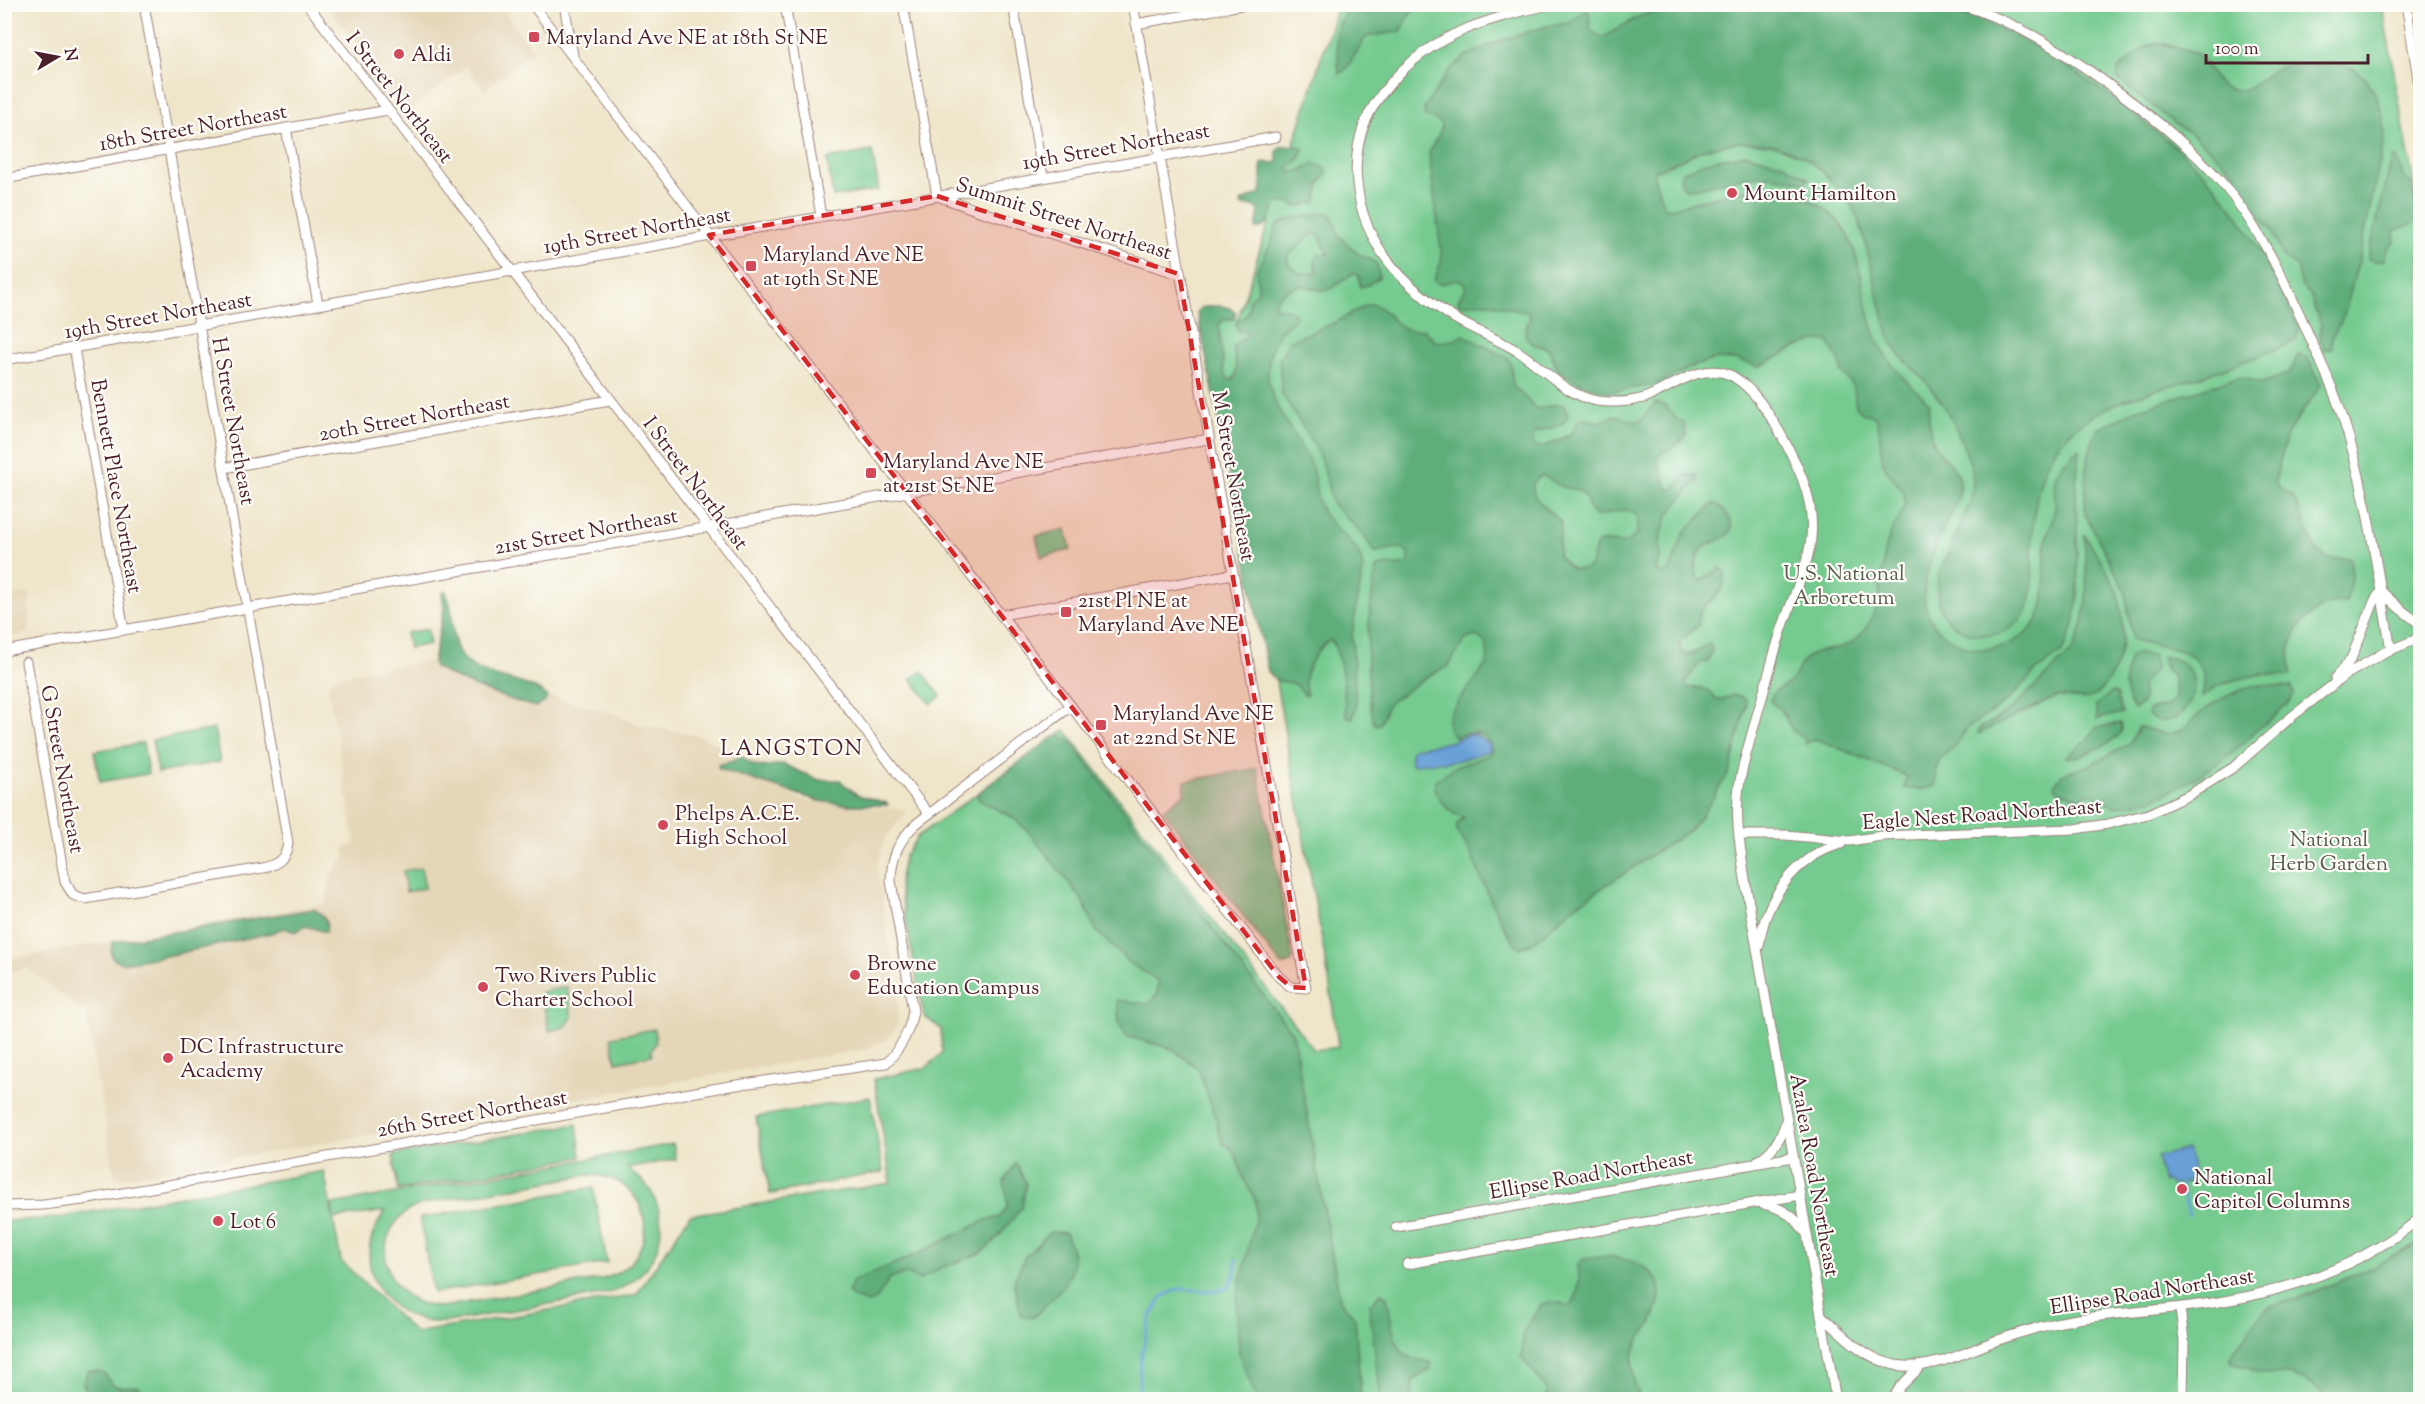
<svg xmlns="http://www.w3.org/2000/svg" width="2425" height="1404" font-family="'Sorts Mill Goudy',serif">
<rect width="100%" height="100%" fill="#fdfcf7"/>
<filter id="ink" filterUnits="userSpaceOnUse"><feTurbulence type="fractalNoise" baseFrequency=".0167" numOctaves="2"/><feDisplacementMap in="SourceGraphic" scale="12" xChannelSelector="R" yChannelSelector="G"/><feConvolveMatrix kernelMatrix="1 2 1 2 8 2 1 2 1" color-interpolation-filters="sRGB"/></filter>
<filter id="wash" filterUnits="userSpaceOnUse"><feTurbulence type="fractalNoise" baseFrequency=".008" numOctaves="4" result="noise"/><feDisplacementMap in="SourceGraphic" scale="24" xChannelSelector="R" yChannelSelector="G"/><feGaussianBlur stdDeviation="1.35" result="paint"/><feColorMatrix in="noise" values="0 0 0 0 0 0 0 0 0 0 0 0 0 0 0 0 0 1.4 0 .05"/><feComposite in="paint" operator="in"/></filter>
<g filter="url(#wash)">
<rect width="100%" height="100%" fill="#efe6ca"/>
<!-- built -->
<g fill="#e4d6b7">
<polygon points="326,5 499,5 534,51 484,90 466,67 408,111"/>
<polygon points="30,592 28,633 5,638 5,598"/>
<polygon points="436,660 514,686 616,714 639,725 699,736 763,765 794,798 832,805 901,809 907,812 888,834 882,847 877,868 899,1008 898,1022 893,1032 886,1040 865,1049 115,1179 85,1009 80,1010 28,968 5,972 5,960 326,903 331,874 339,863 345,859 344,848 355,844 328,685 335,676"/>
</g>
<!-- green -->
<g fill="#74ca8f" stroke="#5f745d" stroke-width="1.5" fill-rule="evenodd">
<polygon points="1338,5 2382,5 2420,219 2420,1399 5,1399 4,1221 57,1218 324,1171 341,1261 415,1333 636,1295 690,1215 891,1183 874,1079 926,1068 942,1053 941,1029 924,1016 899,884 904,857 918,836 1065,730 1314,1050 1338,1047 1329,980 1212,322 1238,318"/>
<polygon points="872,151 879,190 833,197 827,159"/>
<polygon points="1066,529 1071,550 1041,557 1036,536"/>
<polygon points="427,629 430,644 409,648 406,633"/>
<polygon points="922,671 941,696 931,704 911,679"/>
<polygon points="214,729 220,762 158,773 152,740"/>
<polygon points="143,743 148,774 100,782 94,751"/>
<polygon points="1257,768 1293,958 1291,962 1286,965 1280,964 1163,810 1184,794 1185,781"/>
<polygon points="421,868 425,888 406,892 403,871"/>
<polygon points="567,987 572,1018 565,1027 549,1031 541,992"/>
<polygon points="654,1029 656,1042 651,1051 652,1055 616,1062 611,1037"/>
<polygon points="870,1097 883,1172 770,1194 756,1117"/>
<polygon points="577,1124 581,1157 398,1190 393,1155"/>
<path d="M673 1144 676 1159 627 1168C637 1176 647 1183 653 1195 675 1237 648 1284 605 1294L447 1322C403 1326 363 1291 370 1245 372 1232 379 1221 385 1211L334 1219 332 1204ZM587 1175C654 1173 667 1261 602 1279L442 1307C380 1306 363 1226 422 1204Z"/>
<polygon points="593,1187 607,1263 433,1293 420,1218"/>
</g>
<!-- forest -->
<g fill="#5fae7a" stroke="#546652" stroke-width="1.5" fill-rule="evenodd">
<path d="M1702 4C1770 4 1838 2 1906 8 1914 8 1922 7 1929 8 1998 16 2056 58 2111 97 2147 124 2185 152 2215 186 2250 227 2275 278 2298 326L2299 331 2295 341C2262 356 2230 367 2196 378 2150 392 2096 403 2062 441 2038 467 2033 511 2032 544 2031 572 2039 607 2014 626 1991 643 1951 636 1940 608 1936 598 1937 587 1938 576L1972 498 1973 480 1971 465 1954 424 1944 406 1928 384 1900 355 1889 339 1860 223 1848 199 1822 171 1803 156 1771 144 1738 142 1704 149 1655 171 1654 177 1665 209C1695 204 1724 191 1754 189 1774 188 1794 192 1812 201 1871 231 1855 297 1881 348 1892 370 1913 386 1929 403 1928 416 1929 430 1933 441 1943 466 1968 467 1958 499 1935 549 1891 618 1966 647 1978 651 1990 650 2002 646 2053 630 2044 589 2045 547 2046 533 2054 521 2055 507 2056 498 2053 488 2055 480 2057 466 2070 458 2079 448L2080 450 2076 485 2078 595 2074 624 2067 643 2061 653 2035 672 2005 703 1967 728 1957 744 1941 758 1936 769V786L1921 790 1904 788 1907 778 1904 775 1819 740 1810 741 1806 744 1803 736 1794 733 1781 710 1770 701C1773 689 1780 689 1789 683 1799 675 1798 661 1811 655 1827 647 1845 651 1858 638 1888 606 1877 568 1890 534 1896 521 1908 511 1904 495 1902 484 1888 477 1884 465 1879 451 1882 427 1875 416L1862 413 1856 407 1854 387 1842 372 1840 362 1828 341C1807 337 1777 359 1758 367L1738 360 1715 359 1694 366 1655 385 1610 392 1582 384 1558 370 1548 348 1533 344 1526 337 1525 329 1530 318 1528 312 1484 302 1459 305 1458 301 1466 286 1460 279 1440 284 1434 281 1442 259 1429 154C1433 137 1457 122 1425 117L1424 108 1449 71 1466 56 1502 40 1547 26 1569 23 1587 10 1589 12 1590 29 1597 35 1604 37 1638 17 1667 7 1673 13H1684Z"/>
<polygon points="1348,5 1348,4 1428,5 1412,11 1401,31 1366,37 1346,69 1339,74 1336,33"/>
<path d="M2158 42 2200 55C2212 67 2211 87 2233 90 2253 92 2261 75 2277 68 2288 64 2303 65 2314 64 2327 64 2337 61 2350 67 2375 77 2387 118 2384 142L2360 256 2343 319 2332 336V348L2324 350 2320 339 2321 324 2314 308 2311 295 2300 285 2298 268 2283 257 2271 229 2243 195 2237 183 2235 172 2193 135 2174 123 2119 80 2117 77 2119 68C2133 59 2142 46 2158 42Z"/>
<path d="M1282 146H1297L1303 149 1301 157 1288 169 1290 172 1300 171 1313 163 1326 169 1327 173 1319 185 1317 202 1296 207 1288 202 1276 204C1270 213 1270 228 1256 229L1259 210 1253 206H1242L1241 202 1261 193C1263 182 1259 175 1262 164L1265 162 1272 164 1277 162V150Z"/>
<path d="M1747 154 1784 164 1809 179 1805 183C1782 175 1754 174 1731 180 1715 183 1700 190 1685 189L1680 181 1681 174C1704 159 1721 159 1747 154Z"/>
<polygon points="2392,158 2396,158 2404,177 2412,184 2417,220 2415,223 2394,231 2395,240 2387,249 2384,260 2374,262 2368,258"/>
<path d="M1328 213C1338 219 1334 230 1341 238 1346 242 1351 247 1355 251 1365 261 1379 255 1379 277L1368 285 1360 287 1359 276 1354 273C1345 278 1336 288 1326 290 1316 292 1312 286 1303 286 1292 286 1275 295 1274 306L1289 310 1297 316C1292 324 1282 326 1278 335 1250 388 1287 417 1309 461 1317 476 1314 496 1322 511 1334 533 1361 541 1363 569L1352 634 1356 708 1353 718 1347 717 1346 714C1343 689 1344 661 1331 640 1321 643 1305 669 1305 680 1304 685 1306 690 1307 695L1305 696 1296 684 1276 680 1268 672C1243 552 1222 431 1197 312L1200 308C1212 306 1225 303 1236 312L1234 317 1222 321 1219 325 1224 371 1228 379 1233 380C1240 369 1234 359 1233 348L1248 333 1246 331 1238 332 1236 323C1247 316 1250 312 1249 299L1258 292 1257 270 1271 243 1277 225 1289 219ZM1313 233 1319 235 1328 254 1318 255 1315 262 1317 273C1302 275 1290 273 1287 257Z"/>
<path d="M1369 304C1387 305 1393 327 1409 330 1415 331 1418 328 1424 330L1436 342 1455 340 1463 335 1508 358 1511 364 1513 386 1536 408C1545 410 1551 402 1563 405L1568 415C1561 432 1544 426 1533 435V443L1539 447C1553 444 1574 437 1577 422L1583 418 1600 422C1621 411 1616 417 1636 422L1643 418 1655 403 1666 406 1677 420 1684 423 1686 434C1682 446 1667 448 1658 457V464C1666 473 1662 481 1668 489H1673L1686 475H1697V480L1668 515 1660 539V560L1655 569 1659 573 1665 574 1670 570 1684 533 1713 504 1715 503C1725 510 1740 527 1725 537 1711 546 1700 542 1696 564 1695 571 1696 576 1701 581L1721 568 1725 571C1727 599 1702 601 1699 616 1698 619 1699 622 1698 626L1679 642 1681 651 1685 655 1692 654 1710 643C1714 651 1711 655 1707 663L1703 662 1699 664 1685 682 1687 687 1709 690 1716 700C1729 700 1733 689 1746 700V706L1730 771 1702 815 1690 830 1576 905 1534 942 1520 948C1501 932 1481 876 1470 852 1466 843 1455 834 1457 824L1464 818 1453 813 1443 804 1434 788 1435 781 1453 768 1488 755 1491 751C1489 729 1471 731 1455 737 1429 717 1480 684 1487 661 1489 655 1487 648 1485 642L1476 636 1466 639 1447 667 1428 676 1392 701 1387 707 1380 724 1376 725 1373 722C1364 668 1367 622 1376 568 1387 562 1398 569 1408 562L1409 555C1398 541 1389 552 1375 552L1360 531 1332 503 1324 468 1315 446 1282 394 1279 360 1289 341 1332 324ZM1544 476 1562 487 1578 490 1585 496 1590 510 1595 516C1610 517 1627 501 1638 518L1637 534C1620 552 1615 537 1598 543 1590 556 1597 573 1571 569L1558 555 1561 523C1551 509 1530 502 1533 483L1539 477Z"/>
<path d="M2298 355 2308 358 2321 385 2287 434 2275 481 2278 488 2292 495 2317 552 2329 558 2350 559 2352 574 2347 599 2345 602C2321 600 2296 624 2290 648 2288 657 2291 666 2291 676L2262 674 2234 680 2218 686 2202 697C2203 690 2205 685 2204 678 2199 643 2156 649 2132 639L2125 590 2085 514 2086 467 2093 439 2098 429 2136 410 2239 377 2263 383 2290 373Z"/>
<path d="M2084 534C2095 552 2109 570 2116 590 2126 617 2126 655 2109 679 2105 686 2097 696 2089 698 2079 700 2067 696 2056 697L1978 734 1979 729 2009 711 2073 650C2092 615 2086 572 2084 534Z"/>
<path d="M445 591C457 611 447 638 463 658 482 681 530 677 547 697L544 703 535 707C500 697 466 685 434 667L433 661 444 608 442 594Z"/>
<path d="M2136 654 2154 655 2156 669 2142 684 2144 700 2134 710C2122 694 2124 674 2130 657Z"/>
<path d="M2162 656C2224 664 2182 745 2147 714L2149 710 2167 705 2175 699C2176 688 2176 675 2166 670Z"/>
<path d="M2261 685 2292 687 2294 694C2286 710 2271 718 2258 729 2252 734 2247 740 2241 745 2205 776 2163 802 2114 807L2090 793 2079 798 2057 790 2055 784 2062 774 2088 766 2129 744 2139 727C2150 728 2161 735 2172 733 2186 731 2191 720 2202 712 2220 698 2238 689 2261 685Z"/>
<polygon points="2113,692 2116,694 2122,713 2097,719 2096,705"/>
<path d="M2121 723C2122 726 2123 728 2121 732 2116 742 2076 761 2066 757L2087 740 2095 728Z"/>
<path d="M1061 736 1070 741 1075 747 1293 1034 1340 1299C1343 1309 1352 1311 1355 1319L1361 1399H1257L1239 1354 1237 1314V1296L1256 1216V1202L1243 1177 1236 1156 1230 1147 1223 1144 1219 1134 1216 1119 1198 1068 1172 1049 1126 1036 1119 1023 1117 1000 1148 1004 1157 995 1158 981 1131 964 1097 932 1081 898 1027 830 1012 817 979 800 977 794 983 789 1054 737Z"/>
<polygon points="741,756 753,765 760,767 783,764 819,780 839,780 858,795 887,803 888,805 849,805 819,801 719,769 718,765 733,761"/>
<path d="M314 909C323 914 329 921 326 932L306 926 295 932 284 928 271 933 171 955 123 963 115 960 111 955 112 942Z"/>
<polygon points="1016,1163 1026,1183 1022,1207 999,1236 981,1253 938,1269 920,1280 907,1274 890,1278 876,1300 869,1303 856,1299 848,1293 853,1281 915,1255 986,1220 1000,1217 1008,1205 1004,1181"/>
<path d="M1050 1232 1066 1233C1070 1244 1076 1258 1072 1270 1068 1284 1043 1309 1032 1318L1021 1316 1014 1281 1025 1257Z"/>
<polygon points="2420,1242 2420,1399 2330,1399 2305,1381 2289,1375 2260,1373 2231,1362 2230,1357 2261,1314 2270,1306 2297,1299 2373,1267"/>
<path d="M1609 1256C1652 1263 1674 1280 1650 1325 1645 1333 1637 1340 1635 1349 1630 1366 1633 1384 1641 1399H1545L1547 1391 1537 1376 1521 1357 1524 1330 1541 1305 1557 1302 1570 1306C1580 1295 1580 1279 1578 1264L1584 1259Z"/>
<path d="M1381 1293 1386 1296 1388 1302C1391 1318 1392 1347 1408 1356 1415 1360 1423 1360 1431 1363L1430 1370 1413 1380 1412 1399H1381L1369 1305Z"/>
<path d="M88 1371H97L105 1374C111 1390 123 1387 138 1386L142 1391 144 1399H108L103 1396 89 1395 83 1384Z"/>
</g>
<!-- water -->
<g fill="#68a0d7" stroke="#596081" stroke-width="1.5">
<polygon points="1467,735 1476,735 1489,744 1489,751 1456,761 1423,763 1414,765 1411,763 1411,751 1414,748 1450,742"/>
<polygon points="2187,1149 2194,1175 2189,1176 2190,1181 2170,1186 2169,1181 2164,1183 2157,1157"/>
</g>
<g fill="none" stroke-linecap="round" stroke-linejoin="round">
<!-- stream -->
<g stroke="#68a0d7" stroke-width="3">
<polyline points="2180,1184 2189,1215"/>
<polyline points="1138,1400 1141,1357 1151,1316 1163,1296 1179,1289 1210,1291 1227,1289 1234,1276 1237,1259"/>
</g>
</g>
</g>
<g filter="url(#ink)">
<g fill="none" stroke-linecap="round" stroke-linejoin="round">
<!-- street casing -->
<g stroke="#9c827a" stroke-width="11">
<g id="street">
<polyline points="307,4 929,814"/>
<polyline points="532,4 1279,977 1291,987 1306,988 1133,4"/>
<polyline points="564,4 573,55"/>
<polyline points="785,4 821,216"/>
<polyline points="903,4 937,196 979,211 1179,274"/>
<polyline points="1013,4 1043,177"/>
<path d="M1553 4C1488 19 1433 32 1389 85 1364 113 1353 145 1357 183 1363 245 1403 286 1454 318 1475 331 1498 339 1519 352 1545 369 1565 395 1597 401 1613 403 1629 402 1644 398 1668 390 1698 364 1725 373 1756 383 1784 438 1797 466 1830 538 1800 571 1779 638 1771 663 1765 689 1757 715 1751 738 1743 762 1739 786 1734 821 1742 857 1747 892L1836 1400"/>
<path d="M1959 4C2018 22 2071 56 2120 93 2156 120 2193 149 2222 183 2255 222 2279 269 2300 315 2314 348 2331 381 2342 415 2367 491 2377 571 2391 650"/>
<polyline points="2406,4 2420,91"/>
<polyline points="1136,24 1247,4"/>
<polyline points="286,128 318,304"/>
<polyline points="4,179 388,110"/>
<polyline points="74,348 124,630"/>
<polyline points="4,360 1276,137"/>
<polyline points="224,468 610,400"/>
<polyline points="1001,615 1233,574"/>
<polyline points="4,651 1209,439"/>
<path d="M26 662 65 882 73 895 85 899 262 868C277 865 286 859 288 843L144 4"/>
<polyline points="2335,678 2351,659 2374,602 2381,591 2399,608 2420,624"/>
<polyline points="1739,835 1785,835 1850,841 1881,836 2075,829 2108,824 2148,814 2189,795 2234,767 2290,718 2347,674 2385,652 2420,638"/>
<path d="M1759 946C1765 899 1795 857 1841 844"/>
<path d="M1757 1161C1772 1152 1782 1138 1786 1120"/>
<path d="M1762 1204C1781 1207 1795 1216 1804 1231"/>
<path d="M4 1206 43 1205 83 1200 730 1086 886 1063C902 1047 909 1032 913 1011L891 881C891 857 899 840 916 824L1071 706"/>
<polyline points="1396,1227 1793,1157"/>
<polyline points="1407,1264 1800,1195"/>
<polyline points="2180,1308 2184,1341 2183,1400"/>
<path d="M1821 1315C1843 1335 1865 1359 1895 1365 1930 1371 1963 1353 1995 1341 2015 1334 2035 1328 2056 1323 2101 1313 2146 1312 2191 1306 2272 1296 2356 1271 2420 1218"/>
<polyline points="1892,1400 1900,1387 1920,1367"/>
</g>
</g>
<!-- street -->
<use href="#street" stroke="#fff" stroke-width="9"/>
</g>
</g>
<!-- marked area -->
<path fill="#d62828" fill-opacity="0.2" stroke="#d62828" stroke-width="4.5" stroke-dasharray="12 8" stroke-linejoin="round" d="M937 196 1179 274 1306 988 1291 987 1279 977 709 235Z"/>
<!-- markers -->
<g fill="#d1495b" stroke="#fdfcf7" stroke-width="2">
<rect x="528" y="31" width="12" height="12" rx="3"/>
<circle cx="399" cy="54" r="6"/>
<circle cx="1732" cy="193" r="6"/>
<rect x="745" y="260" width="12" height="12" rx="3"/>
<rect x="865" y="467" width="12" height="12" rx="3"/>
<rect x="1060" y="606" width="12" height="12" rx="3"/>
<rect x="1095" y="719" width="12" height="12" rx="3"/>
<circle cx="663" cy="825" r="6"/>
<circle cx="855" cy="975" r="6"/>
<circle cx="483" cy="987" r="6"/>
<circle cx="168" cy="1058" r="6"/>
<circle cx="2182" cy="1189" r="6"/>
<circle cx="218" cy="1221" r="6"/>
</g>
<g text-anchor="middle" stroke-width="4.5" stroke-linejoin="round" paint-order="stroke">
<!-- poi labels -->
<g font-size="21" fill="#4a1f2b" stroke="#fdfcf7" text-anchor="start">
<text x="546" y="44">Maryland Ave NE at 18th St NE</text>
<text x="411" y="61">Aldi</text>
<text x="1744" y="200">Mount Hamilton</text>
<text x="763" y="261">Maryland Ave NE<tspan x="763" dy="24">at 19th St NE</tspan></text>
<text x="883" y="468">Maryland Ave NE<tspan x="883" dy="24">at 21st St NE</tspan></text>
<text x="1078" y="607">21st Pl NE at<tspan x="1078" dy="24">Maryland Ave NE</tspan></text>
<text x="1113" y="720">Maryland Ave NE<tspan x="1113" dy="24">at 22nd St NE</tspan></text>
<text x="675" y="820">Phelps A.C.E.<tspan x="675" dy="24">High School</tspan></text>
<text x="867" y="970">Browne<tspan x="867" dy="24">Education Campus</tspan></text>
<text x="495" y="982">Two Rivers Public<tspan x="495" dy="24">Charter School</tspan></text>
<text x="180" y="1053">DC Infrastructure<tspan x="180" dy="24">Academy</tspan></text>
<text x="2194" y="1184">National<tspan x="2194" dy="24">Capitol Columns</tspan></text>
<text x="230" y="1228">Lot 6</text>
</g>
<!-- street labels -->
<g font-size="21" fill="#4a1f2b" stroke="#fdfcf7">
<text transform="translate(400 97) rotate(52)" y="7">I Street Northeast</text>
<text transform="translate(193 127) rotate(-10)" y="7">18th Street Northeast</text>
<text transform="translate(1116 146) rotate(-10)" y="7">19th Street Northeast</text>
<text transform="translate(1064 218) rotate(18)" y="7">Summit Street Northeast</text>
<text transform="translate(637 230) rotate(-10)" y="7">19th Street Northeast</text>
<text transform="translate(158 315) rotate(-10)" y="7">19th Street Northeast</text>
<text transform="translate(414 417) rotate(-10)" y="7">20th Street Northeast</text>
<text transform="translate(234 421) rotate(80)" y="7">H Street Northeast</text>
<text transform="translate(1234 476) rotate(80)" y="7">M Street Northeast</text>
<text transform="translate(696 483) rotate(53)" y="7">I Street Northeast</text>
<text transform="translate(117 486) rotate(80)" y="7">Bennett Place Northeast</text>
<text transform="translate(586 531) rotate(-10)" y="7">21st Street Northeast</text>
<text transform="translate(63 769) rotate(80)" y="7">G Street Northeast</text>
<text transform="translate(1982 814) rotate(-4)" y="7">Eagle Nest Road Northeast</text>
<text transform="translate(472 1113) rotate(-10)" y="7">26th Street Northeast</text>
<text transform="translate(1591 1174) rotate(-10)" y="7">Ellipse Road Northeast</text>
<text transform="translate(1815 1175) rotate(80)" y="7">Azalea Road Northeast</text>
<text transform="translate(2152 1291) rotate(-9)" y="7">Ellipse Road Northeast</text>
</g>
<!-- park labels -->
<g font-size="21" fill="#595b4e" stroke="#fdfcf7">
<text x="1844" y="580">U.S. National<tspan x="1844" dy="24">Arboretum</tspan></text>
<text x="2329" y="846">National<tspan x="2329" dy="24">Herb Garden</tspan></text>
</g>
<!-- neighbourhood labels -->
<g font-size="22" letter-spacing="1.5" fill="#4a1f2b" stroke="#fdfcf7">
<text x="792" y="755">LANGSTON</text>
</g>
</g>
<!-- margin -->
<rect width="2425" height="1404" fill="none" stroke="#fdfcf7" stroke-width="24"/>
<!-- north arrow -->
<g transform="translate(57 57) rotate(80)" stroke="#fdfcf7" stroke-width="4.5" paint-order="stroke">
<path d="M0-4.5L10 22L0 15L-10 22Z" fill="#4a1f2b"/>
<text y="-9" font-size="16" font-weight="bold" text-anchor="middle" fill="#4a1f2b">N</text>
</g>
<!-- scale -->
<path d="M2206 54v9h162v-9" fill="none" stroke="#4a1f2b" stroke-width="3"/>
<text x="2215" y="54" font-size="18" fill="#4a1f2b" stroke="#fdfcf7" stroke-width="4.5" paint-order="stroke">100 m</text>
</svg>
